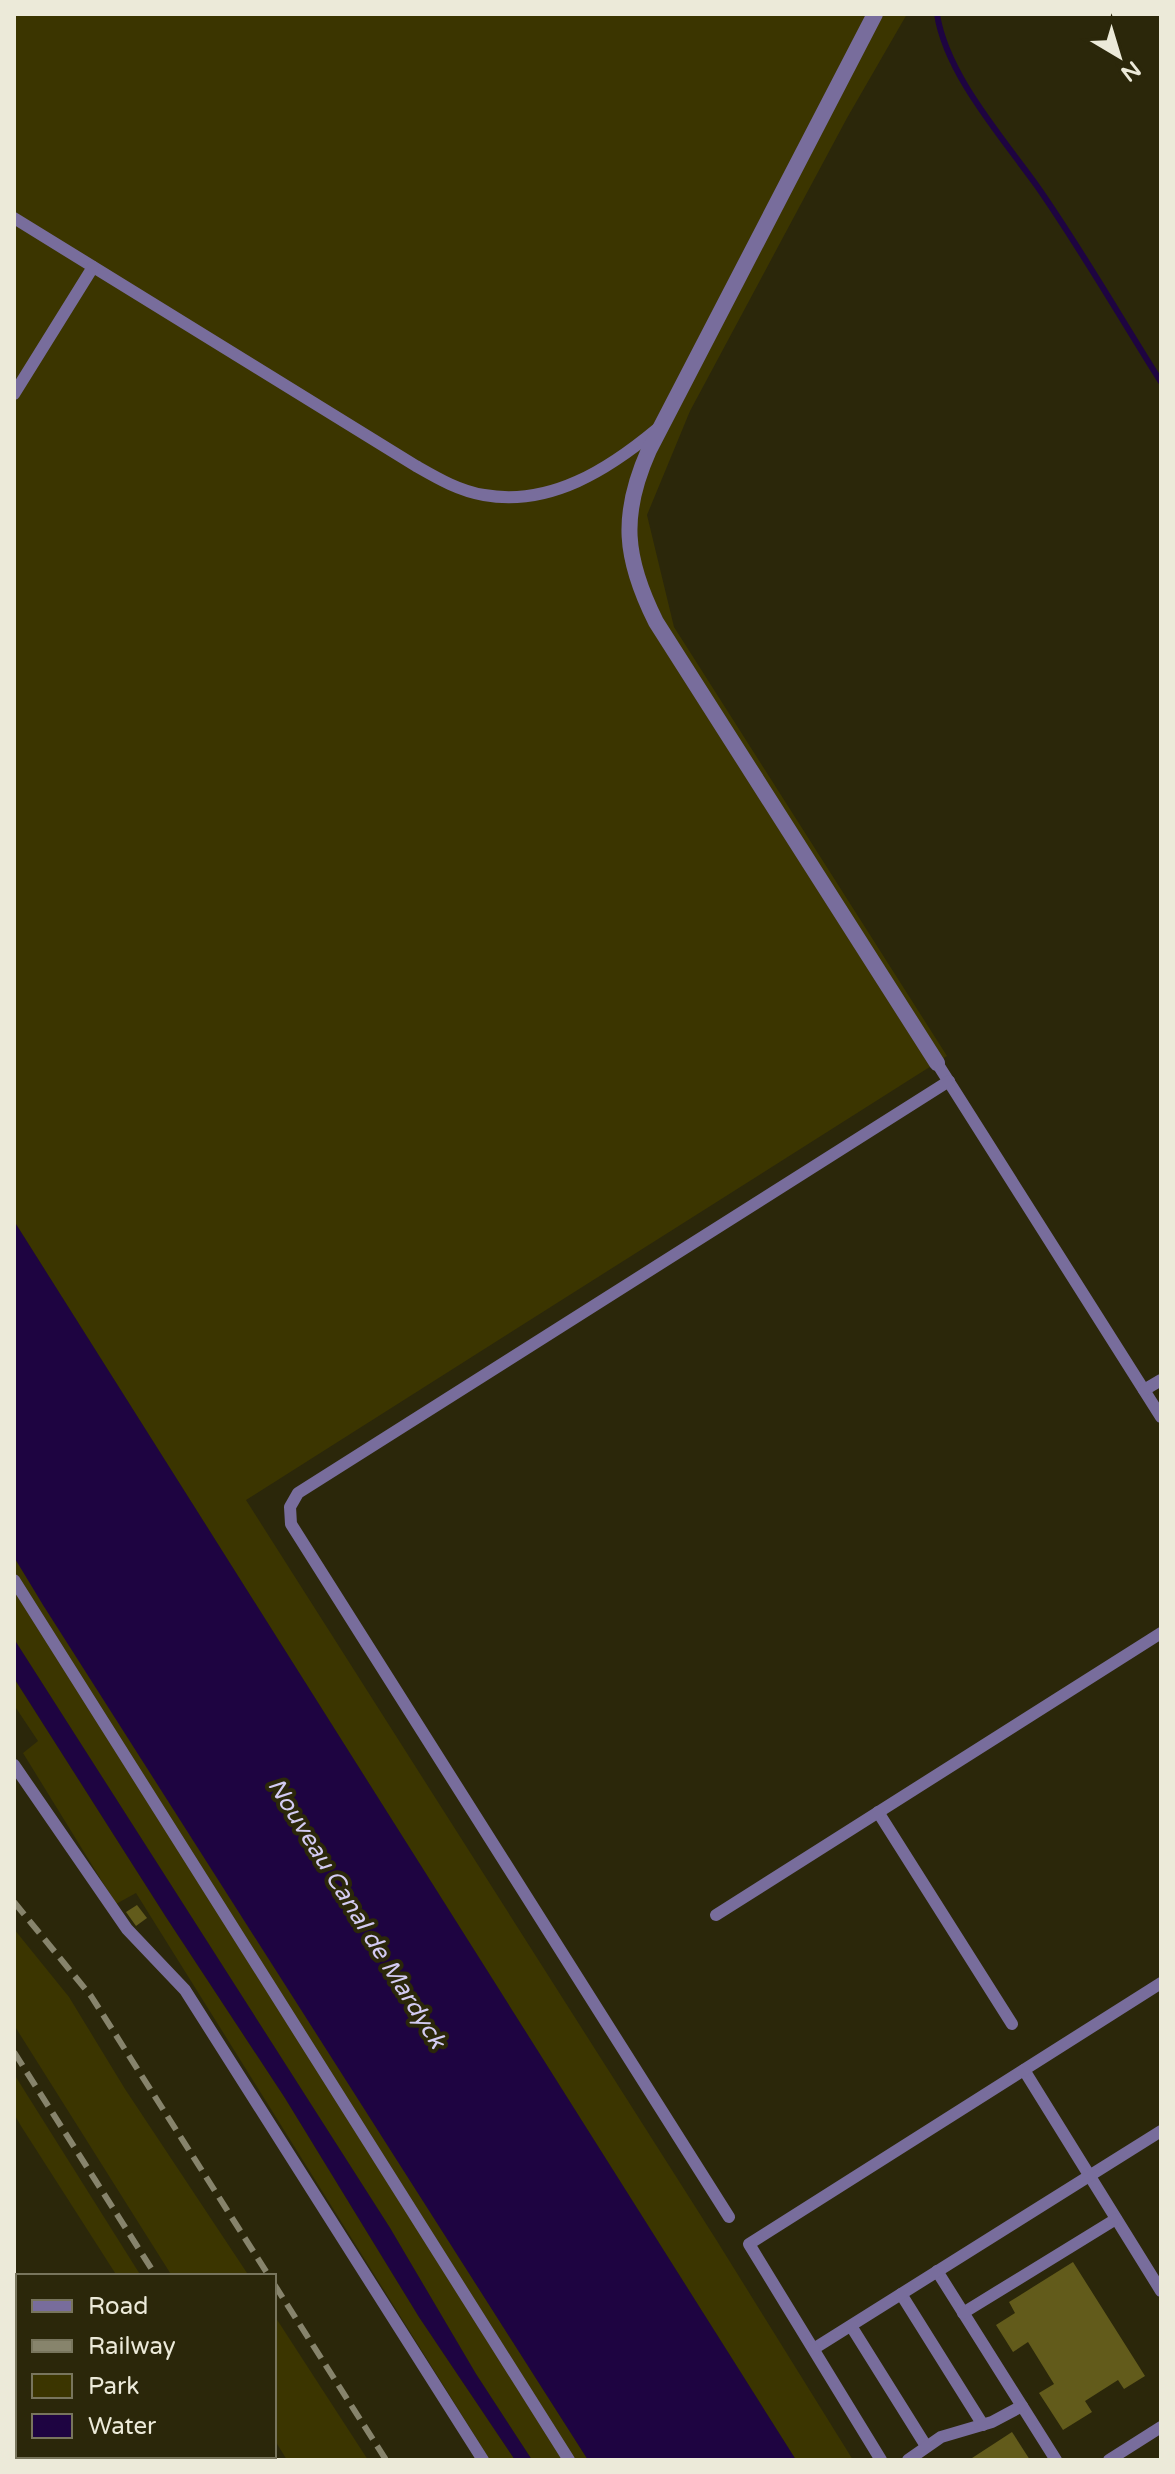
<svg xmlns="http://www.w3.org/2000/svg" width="1175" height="2474" font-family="'Varela Round',sans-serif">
<rect width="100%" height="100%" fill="#2b270a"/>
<!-- green -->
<g fill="#3b3500">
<polygon points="14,14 907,14 847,118 690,411 647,515 674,627 947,1056 246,1500 717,2241 853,2460 796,2460 14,1221"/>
<polygon points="14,1557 588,2460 532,2460 476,2374 390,2228 14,1639"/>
<polygon points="14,1678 166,1917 285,2098 419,2317 515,2460 490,2460 136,1893 116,1904 23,1753 38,1741 14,1705"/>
<polygon points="14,1929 69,1997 125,2089 249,2276 172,2276 14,2025"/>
<polygon points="14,2074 141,2276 117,2276 21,2126 14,2114"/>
<polygon points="274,2315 368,2460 287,2460 274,2439"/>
</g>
<!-- water -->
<g fill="#1e0441">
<polygon points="14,1221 796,2460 588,2460 43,1605 14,1557"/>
<polygon points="14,1639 390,2228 476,2374 532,2460 515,2460 419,2317 285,2098 166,1917 14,1678"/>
</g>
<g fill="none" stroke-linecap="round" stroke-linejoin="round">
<!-- stream -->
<path stroke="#1e0441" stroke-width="6" d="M937 14C946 74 1002 137 1037 186 1081 249 1120 317 1161 382"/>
</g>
<!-- building -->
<g fill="#625b1b">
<polygon points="137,1905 147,1918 136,1926 126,1912"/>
<polygon points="1073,2262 1145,2376 1124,2389 1118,2380 1085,2401 1092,2412 1063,2430 1039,2393 1054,2384 1028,2342 1013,2352 996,2325 1015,2313 1009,2302"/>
<polygon points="1012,2432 1030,2460 969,2460"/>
</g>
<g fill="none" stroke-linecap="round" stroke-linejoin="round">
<!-- lane -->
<g stroke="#786d9c" stroke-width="12">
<path d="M14 218 416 466C437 478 459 491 484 495 550 507 609 469 657 429"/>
<polyline points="14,394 93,267"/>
<polyline points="937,1063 1161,1417"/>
<polyline points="1144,1390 1161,1380"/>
<polyline points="14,1580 569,2460"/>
<polyline points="14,1765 127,1929 185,1990 483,2460"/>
<polyline points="878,1812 1012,2024"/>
<polyline points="716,1915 1161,1633"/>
<polyline points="1024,2070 1161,2291"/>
<polyline points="729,2217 291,1524 290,1507 298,1493 949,1081"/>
<polyline points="937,2271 1056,2460"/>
<polyline points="901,2294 983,2425"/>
<polyline points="963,2313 1116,2219"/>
<polyline points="851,2326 926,2446"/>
<polyline points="815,2348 1161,2131"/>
<polyline points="881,2460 749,2244 1161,1983"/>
<polyline points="908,2460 941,2437 992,2422 1022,2406"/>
<polyline points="1109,2460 1161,2427"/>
</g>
<!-- street -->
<path stroke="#786d9c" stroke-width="16" d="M875 14 649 450C620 515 624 558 656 622L937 1063"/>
<!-- rail -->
<g stroke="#87846c" stroke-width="6" stroke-dasharray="16 8" stroke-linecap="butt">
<polyline points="14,1902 91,1996 269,2276"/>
<polyline points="14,2052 156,2276"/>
<polyline points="274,2284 386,2460"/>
<polyline points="269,2456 272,2460"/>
</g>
</g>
<g text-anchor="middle" stroke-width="8" stroke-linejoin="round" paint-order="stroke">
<!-- water labels -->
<g font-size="24" font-style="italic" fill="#d3cbf2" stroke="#2b270a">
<text transform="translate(357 1913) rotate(58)" y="8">Nouveau Canal de Mardyck</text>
</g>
</g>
<!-- border -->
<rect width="1175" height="2474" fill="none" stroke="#ecead9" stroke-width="32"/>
<!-- legend -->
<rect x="16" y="2274" width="260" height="184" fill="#2b270a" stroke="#78755d" stroke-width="2"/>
<rect x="32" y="2300" width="40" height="12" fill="#786d9c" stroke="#78755d" stroke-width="2"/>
<text x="88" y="2314" font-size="24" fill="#ecead9">Road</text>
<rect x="32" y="2340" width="40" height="12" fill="#87846c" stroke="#78755d" stroke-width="2"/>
<text x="88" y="2354" font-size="24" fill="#ecead9">Railway</text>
<rect x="32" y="2374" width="40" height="24" fill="#3b3500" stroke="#78755d" stroke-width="2"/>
<text x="88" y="2394" font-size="24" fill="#ecead9">Park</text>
<rect x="32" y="2414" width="40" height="24" fill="#1e0441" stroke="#78755d" stroke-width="2"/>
<text x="88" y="2434" font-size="24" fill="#ecead9">Water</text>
<!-- north arrow -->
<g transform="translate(1119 56) rotate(142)" stroke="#2b270a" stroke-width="6" paint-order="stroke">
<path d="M0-6L14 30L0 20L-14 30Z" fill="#ecead9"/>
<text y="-12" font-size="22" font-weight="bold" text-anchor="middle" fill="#ecead9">N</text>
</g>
</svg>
